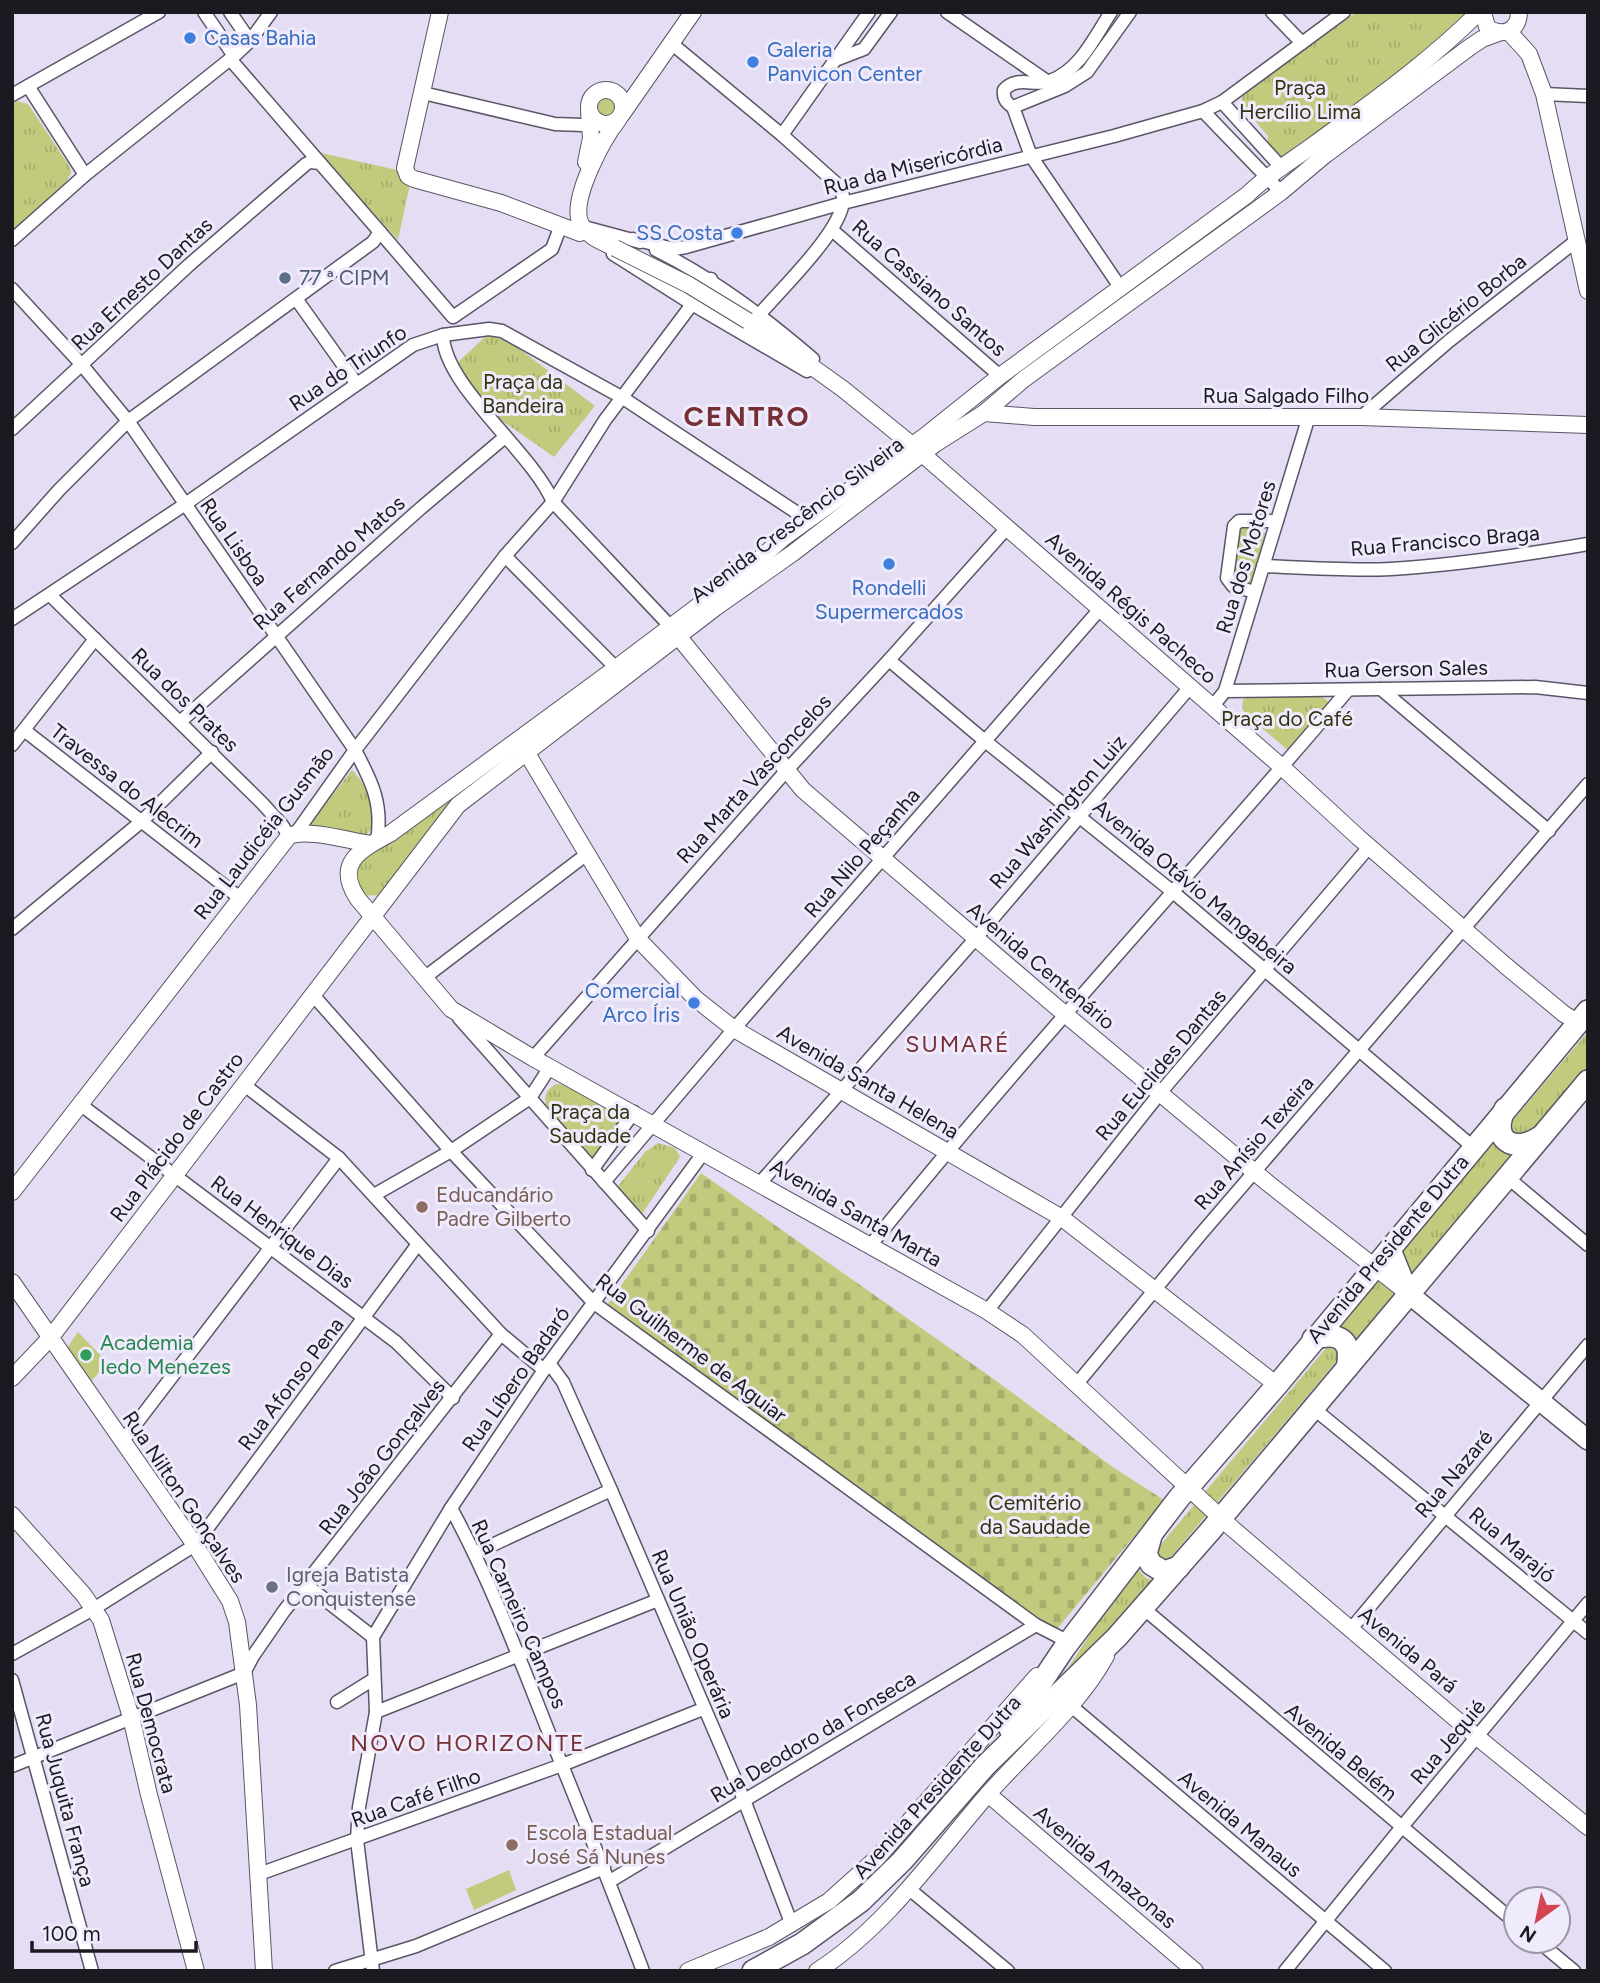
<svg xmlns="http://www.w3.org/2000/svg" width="1600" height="1983" font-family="Figtree,sans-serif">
<defs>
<pattern id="grass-tufts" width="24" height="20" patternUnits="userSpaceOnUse" patternTransform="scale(1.75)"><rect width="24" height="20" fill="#c2cb7d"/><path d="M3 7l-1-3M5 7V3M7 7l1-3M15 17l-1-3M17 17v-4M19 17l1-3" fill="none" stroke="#a6ae6c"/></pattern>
<pattern id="cemetery-stones" width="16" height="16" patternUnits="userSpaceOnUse" patternTransform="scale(1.75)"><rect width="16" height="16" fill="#c2cb7d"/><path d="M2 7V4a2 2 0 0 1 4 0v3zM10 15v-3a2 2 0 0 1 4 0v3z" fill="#a6ae6c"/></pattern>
</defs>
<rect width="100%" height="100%" fill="#e4ddf3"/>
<!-- grass -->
<g fill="url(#grass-tufts)">
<path d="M1357 12H1467L1454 32 1293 154C1280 159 1276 157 1267 148L1268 136 1241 104 1243 92Z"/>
<path d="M606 90 614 92 623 104 608 125C585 122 583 95 606 90Z"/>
<polygon points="17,101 28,104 70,167 71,173 64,186 12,232 12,104"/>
<polygon points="317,152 397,170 410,184 398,240"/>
<polygon points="487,335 509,341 595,406 554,457 494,415 455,365"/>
<polygon points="1243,527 1265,533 1253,584 1251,586 1234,583 1233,579 1237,530"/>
<polygon points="1248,695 1321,696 1328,701 1327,705 1290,752 1245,714 1242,708 1243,700"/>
<polygon points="517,753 452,800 385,888 378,895 362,896 351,873 358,861 503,755"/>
<path d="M352 770C367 785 385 820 365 836L305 830Z"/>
<polygon points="1586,1034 1588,1036 1588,1069 1535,1134 1516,1135 1512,1128 1513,1120"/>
<path d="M556 1084 567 1085 624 1117 592 1161 546 1107C544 1095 546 1090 556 1084Z"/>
<polygon points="1492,1137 1514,1155 1410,1284 1403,1255 1404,1240"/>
<polygon points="658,1143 675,1148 680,1157 640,1217 618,1186 645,1152"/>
<polygon points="1379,1275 1400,1293 1358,1344 1351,1333 1339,1328"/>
<path d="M1327 1347 1337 1350 1339 1357 1336 1362 1171 1557C1166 1561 1162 1562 1156 1557L1157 1549Z"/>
<polygon points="1135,1566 1146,1578 1155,1581 1120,1620 1068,1668"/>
</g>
<!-- cemetery -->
<polygon fill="url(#cemetery-stones)" points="701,1173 995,1380 1114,1468 1164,1500 1057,1629 1032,1620 608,1304"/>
<!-- pitch -->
<g fill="#c2cb7d">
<polygon points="78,1332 107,1362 90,1383 67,1348"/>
<polygon points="509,1870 516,1890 474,1910 466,1889"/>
</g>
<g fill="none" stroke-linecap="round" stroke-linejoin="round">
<!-- street casing -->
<g stroke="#5b5567" stroke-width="15">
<g id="street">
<polyline points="204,12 234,56"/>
<polyline points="230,12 250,41"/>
<polyline points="947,12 1048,82"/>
<path d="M1111 12C1094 38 1080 70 1050 81 1034 87 1017 75 1004 90 1003 98 1006 103 1013 107L1031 156 1120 287"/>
<polyline points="1272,12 1302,43"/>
<path d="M671 43 782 135 838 185C841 190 844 195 843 201 841 232 781 289 759 315"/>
<polyline points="230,59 320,163"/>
<polyline points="838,59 864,49 891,12"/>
<polyline points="28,86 85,175"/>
<polyline points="423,93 555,124 583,125"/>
<polyline points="1544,94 1588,96"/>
<polyline points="12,95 159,12"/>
<polyline points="1222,102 1281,167"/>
<polyline points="1013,107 1065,86 1087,72 1130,12"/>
<polyline points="1203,111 1281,192"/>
<polyline points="782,135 869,12"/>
<polyline points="584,227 640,242"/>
<polyline points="832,230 1000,376"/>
<polyline points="380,232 453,317 552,249 561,225"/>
<polyline points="633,239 674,249 686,247 843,203 1114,136 1203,111 1222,102 1344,12"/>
<polyline points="12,240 85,175 234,56 250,41 271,12"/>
<path d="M656 250C714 279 764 317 813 359"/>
<polyline points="613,254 692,304 807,371"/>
<path d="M12 289 82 365 128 421 355 750C372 782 383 804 377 841"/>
<polyline points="297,300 356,383"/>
<path d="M443 335C443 385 533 453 553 502L670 626"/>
<polyline points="1361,417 1449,341 1576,241"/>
<polyline points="12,429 189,265 306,164 310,162 320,163 380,232 373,242 128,421 59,490 12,543"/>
<polyline points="505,556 616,668"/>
<path d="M1263 566C1306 568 1349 571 1391 569 1457 565 1523 555 1588 544"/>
<polyline points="1255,592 1233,586 1227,578 1234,526 1239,521 1277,521"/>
<polyline points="50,595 262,803 282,825 289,836"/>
<polyline points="12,619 184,505 413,345 443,335 489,329 502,331 623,398 808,520"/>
<polyline points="889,660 985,741 1173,892 1473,1147"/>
<polyline points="1381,689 1549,831"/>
<polyline points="1225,691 1535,687 1588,693"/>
<polyline points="1213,706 1225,691 1309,416"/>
<polyline points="181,721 421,508 505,437"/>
<polyline points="24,730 240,898"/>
<polyline points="12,745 95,639"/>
<polyline points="296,833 355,750 505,556 553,502 605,420 711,279"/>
<polyline points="12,929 142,821 212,752"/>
<polyline points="424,978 587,854"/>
<polyline points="313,995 451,1151 594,1303 1036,1625 1069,1642"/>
<polyline points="459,1018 648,1231"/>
<polyline points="533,1058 787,770 889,660 1006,529"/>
<polyline points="243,1084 339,1158 501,1334 544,1370"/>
<polyline points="81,1105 396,1342 453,1398"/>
<polyline points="592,1170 634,1112"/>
<polyline points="1507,1177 1588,1245"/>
<polyline points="604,1182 734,1029 1100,609"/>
<polyline points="760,1183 976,938 1190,687"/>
<polyline points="374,1195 451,1151 530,1098 550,1067"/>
<path d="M870 1246C1023 1056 1190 876 1348 690"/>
<polyline points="987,1311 1160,1093 1369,847"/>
<polyline points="549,1363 563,1382 611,1490 744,1800 792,1925"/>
<polyline points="1076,1385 1200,1235 1588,784"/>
<polyline points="1313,1408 1588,1633"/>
<polyline points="122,1442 339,1158"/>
<path d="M451 1508C490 1580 519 1657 549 1733 581 1812 613 1891 643 1971"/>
<polyline points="475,1553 611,1490"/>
<polyline points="305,1584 373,1637"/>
<polyline points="1143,1608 1516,1923"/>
<polyline points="1351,1629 1588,1345"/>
<polyline points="12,1654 95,1608 195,1545 418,1244"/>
<polyline points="12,1680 92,1971"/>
<polyline points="337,1702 374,1679"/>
<polyline points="1070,1705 1385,1971"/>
<polyline points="376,1712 658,1600"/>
<polyline points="12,1766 244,1673 253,1656 284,1611 501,1334"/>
<polyline points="259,1874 562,1765 703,1709"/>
<polyline points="610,1881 1036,1625"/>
<polyline points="908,1888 1008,1971"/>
<polyline points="1538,1941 1574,1971"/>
<polyline points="335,1971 416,1946 604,1868"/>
<polyline points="373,1971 357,1840 359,1807 376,1712 373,1637 451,1508 544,1370 704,1152"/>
<polyline points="1285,1971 1401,1828 1588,1603"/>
</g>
</g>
<!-- secondary casing -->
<g stroke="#5b5567" stroke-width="18">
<g id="secondary">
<polyline points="440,12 405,168 408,176 414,179 501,203 580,233"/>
<path d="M1479 12C1429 62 1372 102 1316 143 1292 161 1268 174 1247 195L1000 376 925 436 783 538 754 564 616 668 391 833C360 850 334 863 358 899L451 1009 533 1058 987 1311 1023 1335 1233 1529 1477 1737 1588 1827"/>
<path d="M1483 12 1487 27C1502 38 1519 31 1519 12"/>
<polyline points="1509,32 1529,54 1544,94 1588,291"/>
<circle cx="606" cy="107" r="17"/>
<polyline points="622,114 693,12"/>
<polyline points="586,162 591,138 589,111"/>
<path d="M615 248C602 242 586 236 580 222 571 198 603 139 618 120"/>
<polyline points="748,321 843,389 912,445 1283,768 1358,837 1506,966 1564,1014 1579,1023"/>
<polyline points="984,413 1034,417 1361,417 1588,425"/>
<polyline points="678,636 803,790 1054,1005 1269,1184 1409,1294"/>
<polyline points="522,745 638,939 696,999 734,1029 1062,1218 1277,1385"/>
<path d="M12 1192 289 836C307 828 349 841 371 844"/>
<polyline points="12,1282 195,1545 230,1601 237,1622 248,1705 264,1971"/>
<polyline points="12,1378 51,1337 458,805 715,608 793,553 935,444 984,413 1024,379 1281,192 1325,155 1470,47 1482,39 1498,33"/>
<polyline points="12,1515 83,1594 101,1620 131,1717 149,1795 196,1971"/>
<polyline points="988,1794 1195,1971"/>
<polyline points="688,1971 769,1937 829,1901 877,1858 1037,1676"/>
<path d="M817 1971C885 1928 936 1854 988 1794 1025 1752 1079 1706 1106 1656"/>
</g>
</g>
<!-- primary casing -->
<g stroke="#5b5567" stroke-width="22">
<polyline id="primary" points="1390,1247 1409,1294 1588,1440"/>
</g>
<!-- highway casing -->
<g stroke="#5b5567" stroke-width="24">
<g id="highway">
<path d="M1505 1109C1490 1139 1513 1155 1540 1137"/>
<path d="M1313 1339C1339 1331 1353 1340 1347 1368"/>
<polyline points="1151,1536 1146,1554 1151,1564 1164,1572 1179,1567"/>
<polyline points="1010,1729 1065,1647 1179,1498 1277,1385 1588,1011"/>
<polyline points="753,1971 802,1944 861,1901 902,1861 985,1766 1117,1637 1211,1530 1588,1081"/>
</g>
</g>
<!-- street -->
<use href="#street" stroke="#fff" stroke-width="12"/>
<!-- secondary -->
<use href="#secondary" stroke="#fff" stroke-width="16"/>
<!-- primary -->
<use href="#primary" stroke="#fff" stroke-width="19"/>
<!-- highway -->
<use href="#highway" stroke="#fff" stroke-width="21"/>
<!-- secondary-bridge casing -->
<g stroke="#5b5567" stroke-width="18" stroke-linecap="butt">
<polyline id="secondary-bridge" points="615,248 689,285 748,321"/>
</g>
<!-- secondary-bridge -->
<use href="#secondary-bridge" stroke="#fff" stroke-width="16"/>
</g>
<!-- markers -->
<g fill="#3f7fe0" stroke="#f0ebfc" stroke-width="2.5">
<circle cx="190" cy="38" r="7"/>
<circle cx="753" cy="62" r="7"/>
<circle cx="737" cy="233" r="7"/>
<circle cx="889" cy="564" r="7"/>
<circle cx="694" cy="1003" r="7"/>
</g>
<circle fill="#5c6f8a" stroke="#f0ebfc" stroke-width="2.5" cx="285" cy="278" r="7"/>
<g fill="#8d6e63" stroke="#f0ebfc" stroke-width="2.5">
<circle cx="422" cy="1207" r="7"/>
<circle cx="512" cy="1845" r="7"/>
</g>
<circle fill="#2e9e5b" stroke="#f0ebfc" stroke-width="2.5" cx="86" cy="1355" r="7"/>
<circle fill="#6b7280" stroke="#f0ebfc" stroke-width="2.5" cx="272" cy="1587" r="7"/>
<g text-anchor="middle" stroke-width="6" stroke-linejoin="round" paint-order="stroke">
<!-- shop labels -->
<g font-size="21" fill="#366cbe" stroke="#f0ebfc" text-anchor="start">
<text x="204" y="45">Casas Bahia</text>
<text x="767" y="57">Galeria<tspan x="767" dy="24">Panvicon Center</tspan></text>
<text x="723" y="240" text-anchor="end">SS Costa</text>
<text x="889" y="595" text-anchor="middle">Rondelli<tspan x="889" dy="24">Supermercados</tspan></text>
<text x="680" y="998" text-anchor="end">Comercial<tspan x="680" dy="24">Arco Íris</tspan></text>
</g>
<!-- park labels -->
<g font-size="21" fill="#30330d" stroke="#f0ebfc">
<text x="1300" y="95">Praça<tspan x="1300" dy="24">Hercílio Lima</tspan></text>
<text x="523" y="389">Praça da<tspan x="523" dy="24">Bandeira</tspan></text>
<text x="1287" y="726">Praça do Café</text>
<text x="590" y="1119">Praça da<tspan x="590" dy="24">Saudade</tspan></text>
<text x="1035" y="1510">Cemitério<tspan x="1035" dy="24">da Saudade</tspan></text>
</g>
<!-- street labels -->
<g font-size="21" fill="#1c1a21" stroke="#f0ebfc">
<text transform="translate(913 166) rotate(-14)" y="7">Rua da Misericórdia</text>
<text transform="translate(142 284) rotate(-43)" y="7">Rua Ernesto Dantas</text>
<text transform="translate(929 288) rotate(41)" y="7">Rua Cassiano Santos</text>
<text transform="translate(1456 313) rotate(-39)" y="7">Rua Glicério Borba</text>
<text transform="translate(348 368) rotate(-34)" y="7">Rua do Triunfo</text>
<text x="1286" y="403">Rua Salgado Filho</text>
<text transform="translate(797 520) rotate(-37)" y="7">Avenida Crescêncio Silveira</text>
<text transform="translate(1445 541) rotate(-5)" y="7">Rua Francisco Braga</text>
<text transform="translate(234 542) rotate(55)" y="7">Rua Lisboa</text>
<text transform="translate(1246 557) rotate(-73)" y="7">Rua dos Motores</text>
<text transform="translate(329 563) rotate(-41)" y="7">Rua Fernando Matos</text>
<text transform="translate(1131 608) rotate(41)" y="7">Avenida Régis Pacheco</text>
<text transform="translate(1406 669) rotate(-1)" y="7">Rua Gerson Sales</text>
<text transform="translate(185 700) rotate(44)" y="7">Rua dos Prates</text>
<text transform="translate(754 779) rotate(-48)" y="7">Rua Marta Vasconcelos</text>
<text transform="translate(127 786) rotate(38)" y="7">Travessa do Alecrim</text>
<text transform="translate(1058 812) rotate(-49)" y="7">Rua Washington Luiz</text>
<text transform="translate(264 833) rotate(-52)" y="7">Rua Laudicéia Gusmão</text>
<text transform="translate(862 853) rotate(-49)" y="7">Rua Nilo Peçanha</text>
<text transform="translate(1195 887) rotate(40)" y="7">Avenida Otávio Mangabeira</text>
<text transform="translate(1041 966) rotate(40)" y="7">Avenida Centenário</text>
<text transform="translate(1161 1065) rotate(-50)" y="7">Rua Euclides Dantas</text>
<text transform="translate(868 1082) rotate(30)" y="7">Avenida Santa Helena</text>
<text transform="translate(177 1137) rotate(-53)" y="7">Rua Plácido de Castro</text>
<text transform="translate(1254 1143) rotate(-49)" y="7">Rua Anísio Texeira</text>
<text transform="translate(856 1213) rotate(30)" y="7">Avenida Santa Marta</text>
<text transform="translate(282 1232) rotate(37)" y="7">Rua Henrique Dias</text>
<text transform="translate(1388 1249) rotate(-50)" y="7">Avenida Presidente Dutra</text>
<text transform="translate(691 1348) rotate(37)" y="7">Rua Guilherme de Aguiar</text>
<text transform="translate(516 1379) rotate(-55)" y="7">Rua Líbero Badaró</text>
<text transform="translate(291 1384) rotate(-53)" y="7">Rua Afonso Pena</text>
<text transform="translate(382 1457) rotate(-52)" y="7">Rua João Gonçalves</text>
<text transform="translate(1454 1474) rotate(-50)" y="7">Rua Nazaré</text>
<text transform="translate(184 1497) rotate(56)" y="7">Rua Nilton Gonçalves</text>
<text transform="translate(1512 1545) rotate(40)" y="7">Rua Marajó</text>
<text transform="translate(519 1614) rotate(66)" y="7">Rua Carneiro Campos</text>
<text transform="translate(693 1634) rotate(67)" y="7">Rua União Operária</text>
<text transform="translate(1408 1650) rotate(40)" y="7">Avenida Pará</text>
<text transform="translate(151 1723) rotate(75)" y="7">Rua Democrata</text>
<text transform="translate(813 1737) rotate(-31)" y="7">Rua Deodoro da Fonseca</text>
<text transform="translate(1448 1742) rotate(-50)" y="7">Rua Jequié</text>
<text transform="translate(1341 1752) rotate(40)" y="7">Avenida Belém</text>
<text transform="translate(937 1787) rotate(-48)" y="7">Avenida Presidente Dutra</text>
<text transform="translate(416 1798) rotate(-20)" y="7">Rua Café Filho</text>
<text transform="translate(65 1800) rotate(75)" y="7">Rua Juquita França</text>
<text transform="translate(1240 1824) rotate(40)" y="7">Avenida Manaus</text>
<text transform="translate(1105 1867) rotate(40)" y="7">Avenida Amazonas</text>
</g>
<!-- service labels -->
<g font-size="21" fill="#4e5e75" stroke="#f0ebfc" text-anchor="start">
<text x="299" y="285">77 ª CIPM</text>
</g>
<!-- education labels -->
<g font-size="21" fill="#785e54" stroke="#f0ebfc" text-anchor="start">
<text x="436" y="1202">Educandário<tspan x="436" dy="24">Padre Gilberto</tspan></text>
<text x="526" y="1840">Escola Estadual<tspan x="526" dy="24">José Sá Nunes</tspan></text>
</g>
<!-- leisure labels -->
<g font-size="21" fill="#27864d" stroke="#f0ebfc" text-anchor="start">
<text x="100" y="1350">Academia<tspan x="100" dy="24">Iedo Menezes</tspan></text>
</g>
<!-- worship labels -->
<g font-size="21" fill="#5b616d" stroke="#f0ebfc" text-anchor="start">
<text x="286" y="1582">Igreja Batista<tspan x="286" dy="24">Conquistense</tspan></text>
</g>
<!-- neighbourhood labels -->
<g font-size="23" letter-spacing="2" fill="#762f32" stroke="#f0ebfc">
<text x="958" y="1052">SUMARÉ</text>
<text x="468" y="1751">NOVO HORIZONTE</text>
</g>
<!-- district labels -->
<g font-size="28" font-weight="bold" letter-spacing="2" fill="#762f32" stroke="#f0ebfc">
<text x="747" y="426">CENTRO</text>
</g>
</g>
<!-- border -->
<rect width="1600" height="1983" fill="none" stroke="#1c1a21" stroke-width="28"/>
<!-- north arrow -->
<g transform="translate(1537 1920) rotate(213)"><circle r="33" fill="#f0ebfc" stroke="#9b97a4" stroke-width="2"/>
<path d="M0-5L12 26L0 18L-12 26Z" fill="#d54451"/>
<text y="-10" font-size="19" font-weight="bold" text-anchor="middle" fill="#1c1a21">N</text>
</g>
<!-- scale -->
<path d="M32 1941v10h164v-10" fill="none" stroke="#1c1a21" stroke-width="3.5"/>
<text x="42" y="1941" font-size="21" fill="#1c1a21" stroke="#f0ebfc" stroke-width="5" paint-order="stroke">100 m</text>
</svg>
